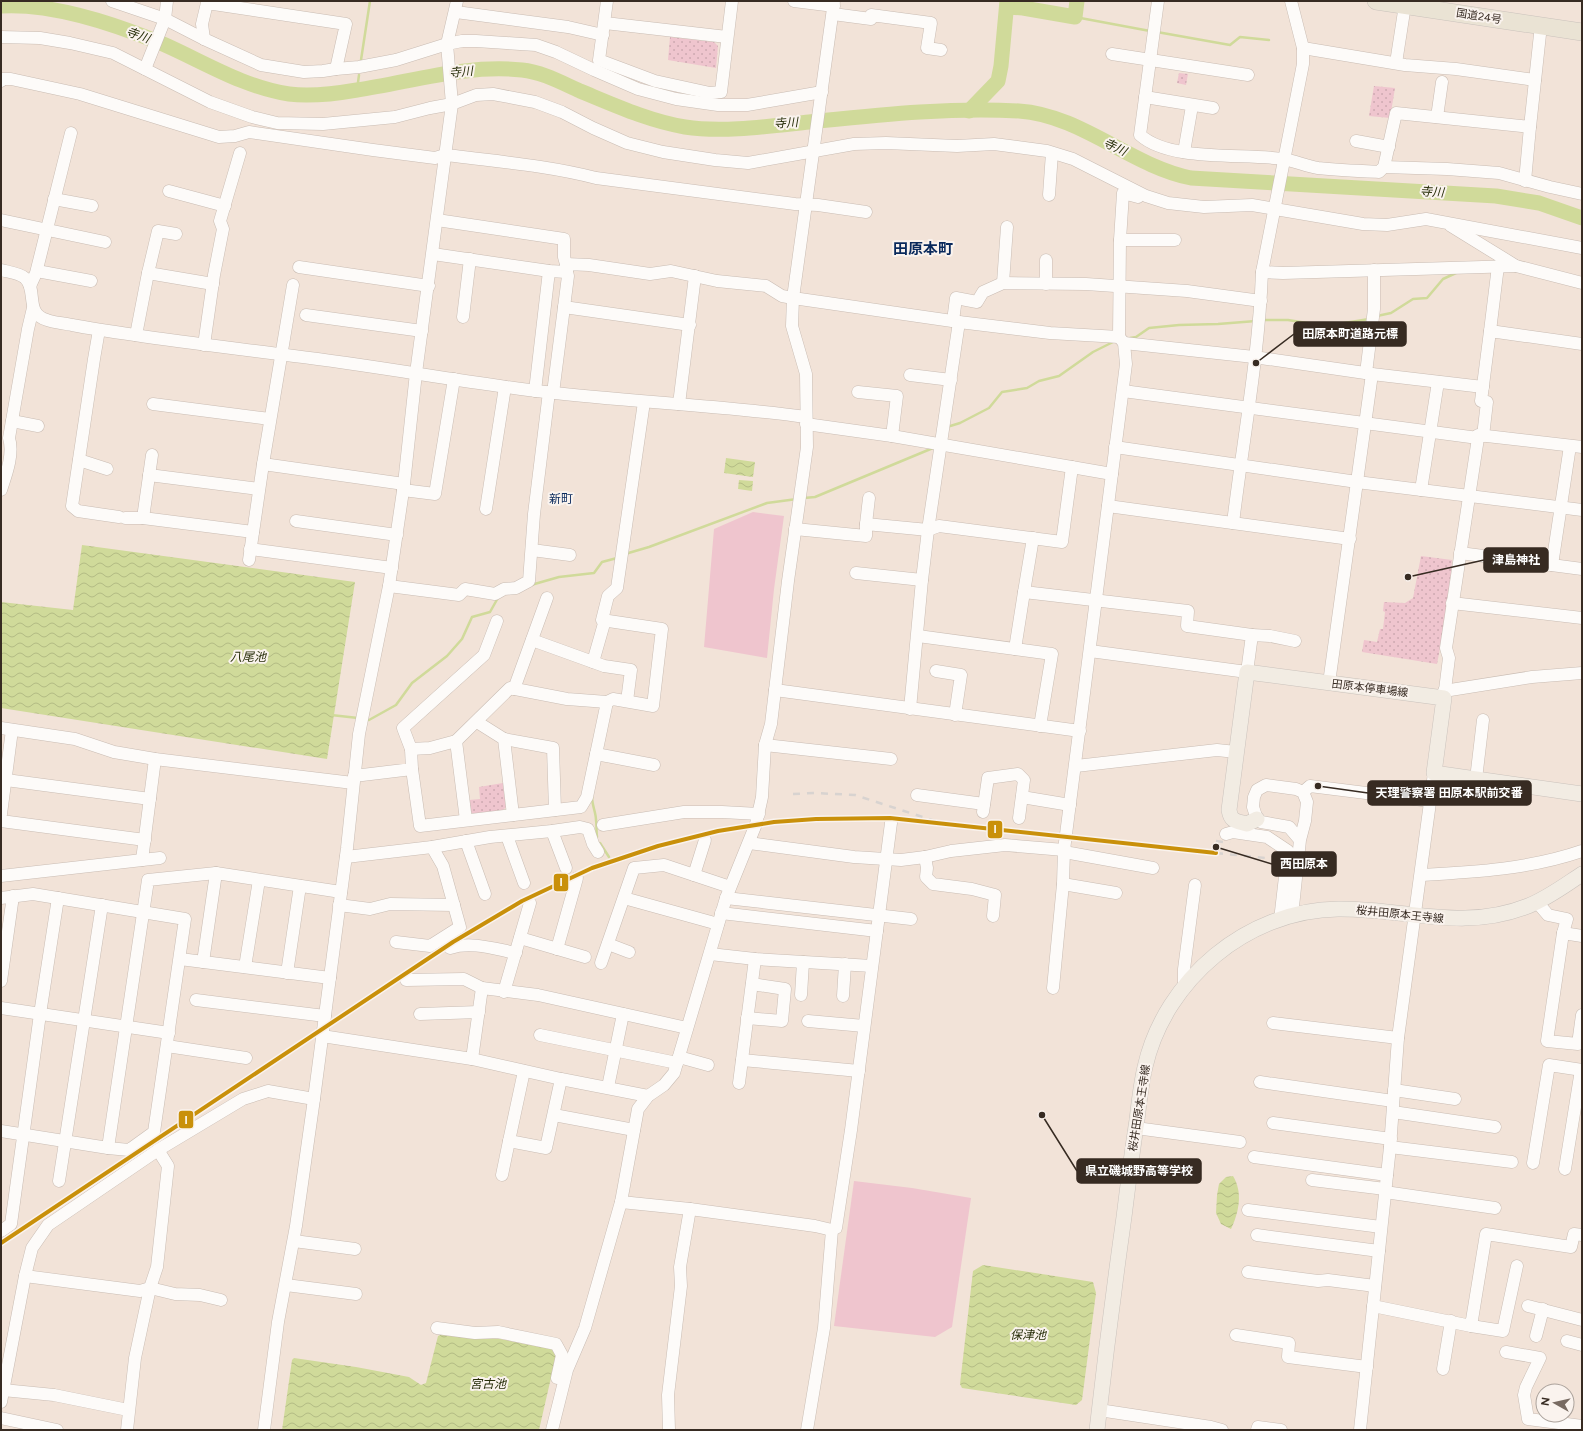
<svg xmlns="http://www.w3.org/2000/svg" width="1583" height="1431" font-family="Figtree,'Noto Sans JP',sans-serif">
<defs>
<pattern id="park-dots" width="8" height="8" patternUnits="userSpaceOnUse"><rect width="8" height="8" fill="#efc5ce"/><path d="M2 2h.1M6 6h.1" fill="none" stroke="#cea9b1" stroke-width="1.8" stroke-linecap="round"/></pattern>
<pattern id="water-waves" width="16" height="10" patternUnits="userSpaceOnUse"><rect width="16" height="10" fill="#d0da9a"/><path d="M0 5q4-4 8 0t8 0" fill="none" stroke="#b3bb84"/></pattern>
</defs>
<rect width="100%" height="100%" fill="#f2e3d8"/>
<!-- grass -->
<g fill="#efc5ce">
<polygon points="753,512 784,516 774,589 767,658 704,647 714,529"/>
<polygon points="854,1181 912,1188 971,1198 952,1327 935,1337 834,1326"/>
</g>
<!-- park -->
<g fill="url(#park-dots)">
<polygon points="670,37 714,42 718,46 716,68 668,60"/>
<polygon points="1179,73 1188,74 1186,85 1177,83"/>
<polygon points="1374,86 1395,88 1390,118 1369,116"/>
<polygon points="1421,556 1452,560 1448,607 1437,664 1362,652 1364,640 1377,642 1380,629 1383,629 1385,612 1383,611 1384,602 1405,603 1413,598"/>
<polygon points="503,783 506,807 501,812 474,815 470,811 469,800 480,799 479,787"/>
</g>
<!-- water -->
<g fill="url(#water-waves)">
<polygon points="726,458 755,462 753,477 724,473"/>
<polygon points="739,480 753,481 752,491 738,489"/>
<polygon points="82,545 355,582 327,759 1,708 1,602 73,610"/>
<path d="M1233 1176C1243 1192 1239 1212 1231 1229L1221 1224 1216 1213 1217 1195 1219 1184 1226 1177Z"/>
<polygon points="983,1265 1093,1282 1096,1293 1082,1400 1076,1405 962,1388 960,1384 973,1271"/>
<polygon points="442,1334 490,1337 553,1349 556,1356 539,1430 282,1430 292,1360 294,1358 356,1367 409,1377 421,1385 426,1383 438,1336"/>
</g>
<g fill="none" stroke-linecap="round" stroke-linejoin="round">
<!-- stream -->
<g stroke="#d0da9a" stroke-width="2.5">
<polyline points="1075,17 1150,31"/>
<polyline points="1157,32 1230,45 1240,37 1269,40"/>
<polyline points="361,60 370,1"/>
<polyline points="357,90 359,75"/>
<polyline points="1377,316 1391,313 1413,299 1427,298 1443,279 1456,273"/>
<polyline points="1263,320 1288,320 1326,326 1369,319"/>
<polyline points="1130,338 1136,337 1149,328 1179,325 1218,324 1256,321"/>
<polyline points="947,427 960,423 989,408 1002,392 1027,388 1039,381 1059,376 1093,352 1113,342"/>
<polyline points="804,498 815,497 933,448"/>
<polyline points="625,554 649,547 767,503 797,499"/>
<polyline points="531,585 559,577 594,573 602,562 617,558"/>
<polyline points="331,715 358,718"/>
<polyline points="365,719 369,720 396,705 412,683 447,656 462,639 472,617 490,612 499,596"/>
<path d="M592 797C592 805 596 813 596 820 597 826 596 831 597 837"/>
<polyline points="600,843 609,857"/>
</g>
<!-- river -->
<g stroke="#d0da9a" stroke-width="15">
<path d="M1 6C53 3 115 24 163 44 204 62 243 87 289 94 311 97 334 94 357 90 411 82 466 64 522 70 542 72 562 83 580 91 614 105 649 121 685 127 723 133 771 126 809 122 878 115 950 107 1019 111 1081 115 1131 166 1191 178L1496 196 1539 203 1582 218"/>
<polyline points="1007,7 1023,8 1075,17 1077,1"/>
<polyline points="969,111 998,81 1001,66 1007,1"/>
</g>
<!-- minor casing -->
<g stroke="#c9bcb3" stroke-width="13">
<g id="minor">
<polyline points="112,1 165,19 204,39 261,65 304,72 323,71 336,69 359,67 396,60 447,44 462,41 476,41 536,45 556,52 594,70 638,89 676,99 718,105 747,105 822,92"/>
<polyline points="607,1 599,60 655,81 710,93 721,92 732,1"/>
<polyline points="794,1 834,6"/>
<path d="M1158 1 1140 135C1170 162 1243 153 1283 159 1295 161 1306 166 1318 168 1338 170 1359 171 1379 172L1384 167"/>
<polyline points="456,12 568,27 603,35"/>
<polyline points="833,14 871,19 871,15 931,23 927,48 941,50"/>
<polyline points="605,23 727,37"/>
<polyline points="1541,25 1530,127 1396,113 1384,167 1447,169 1499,173 1550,187 1582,194"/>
<polyline points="1,37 40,38 70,43 113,53 210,102 252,117 277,123 323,124 395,117 430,108 452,104 476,95 493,94 535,102 562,112 593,128 627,143 663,152 715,160 748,163 854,144 886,143 957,146 994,144 1047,151 1073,159 1146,196 1168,203 1204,207 1252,205 1363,224 1387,225 1426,219 1582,248"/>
<polyline points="204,39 202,24 207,3 346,24 336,69"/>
<polyline points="1303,48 1405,65 1456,69 1535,80"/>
<polyline points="1112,54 1248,75"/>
<polyline points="1396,63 1405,5"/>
<polyline points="145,69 165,19 167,1"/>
<path d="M1 81 2 79H11L80 94 219 137 235 136 249 132 373 150 435 158 445 155 455 156C502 162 550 166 596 178L795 204 818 205 866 212"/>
<polyline points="1145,97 1213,108"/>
<polyline points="1437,117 1442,82"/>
<polyline points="1356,141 1389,147"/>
<polyline points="1184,152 1192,106"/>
<polyline points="1525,181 1530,127"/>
<polyline points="169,191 225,206"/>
<polyline points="1049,195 1052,153"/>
<polyline points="54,199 92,206"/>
<polyline points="1,220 105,242"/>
<polyline points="437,220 564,239 564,257 566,264"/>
<polyline points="1451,226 1516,266 1582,283"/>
<polyline points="1120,240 1175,240"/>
<polyline points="433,254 549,271 567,272 566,264 589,265 650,274 671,271 717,281 766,286 782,296 793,298 959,322 1050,333 1119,337"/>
<polyline points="1046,260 1046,284"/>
<polyline points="299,267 429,286"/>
<path d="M1 270C8 272 19 273 25 278 38 290 24 313 47 320 55 323 64 323 72 325 93 329 114 332 135 335 188 343 241 349 294 356 378 366 461 382 545 392 632 402 719 405 806 417"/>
<polyline points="37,271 91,281"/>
<polyline points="1262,272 1283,273 1516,266"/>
<polyline points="148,273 213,284"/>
<polyline points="1003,283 1007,227"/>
<polyline points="30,286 36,273 71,133"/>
<polyline points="564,307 690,325"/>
<polyline points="306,315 422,331"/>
<polyline points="463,317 470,259"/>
<polyline points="953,321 956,298 977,302 983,292 1003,283 1086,284 1187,291 1261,301"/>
<polyline points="99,330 94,359 72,506 78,511 119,517"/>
<polyline points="1490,331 1498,266"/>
<polyline points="136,335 148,273 158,231 176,234"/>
<polyline points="1124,343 1254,357 1372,374 1483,387"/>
<polyline points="204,345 214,275 223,229 220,221 240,153"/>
<polyline points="1366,373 1374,309 1374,270"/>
<polyline points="910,375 951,380"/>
<polyline points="535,391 549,271"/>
<polyline points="1123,391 1478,438 1478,435 1582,447"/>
<polyline points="858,392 897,396 892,436"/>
<polyline points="553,393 568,276 567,272"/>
<polyline points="153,404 270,419"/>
<polyline points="679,404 695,276"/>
<polyline points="12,421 38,426"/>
<polyline points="806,424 892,436 1112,474"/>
<polyline points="1483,436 1487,402 1481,401 1490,331 1582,344"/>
<polyline points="1115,447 1357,482 1582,510"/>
<polyline points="79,460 107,469"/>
<polyline points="263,464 404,484"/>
<polyline points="149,475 259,489"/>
<path d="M1 490C6 475 14 454 9 438L28 329 33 308"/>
<polyline points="403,490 435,494 454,379"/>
<polyline points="1421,490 1438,382"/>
<polyline points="1108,506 1350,539"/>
<polyline points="486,509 505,387"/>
<polyline points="125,518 143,518 253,532"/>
<polyline points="143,518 152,455"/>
<polyline points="296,521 397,535"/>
<path d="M1233 523C1243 440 1259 355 1262 272L1303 64V48L1291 1"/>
<polyline points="866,524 869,498"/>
<polyline points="795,529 866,536 866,524 928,530 939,526 1062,542 1072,467"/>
<polyline points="1033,538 1024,592 1188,611 1187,626 1252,635 1247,672 1090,651"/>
<polyline points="250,549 392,568"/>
<polyline points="532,550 570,555"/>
<polyline points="1460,553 1582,569"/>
<polyline points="249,560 263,464 293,285"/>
<polyline points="1552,565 1570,446"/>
<polyline points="856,573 922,580"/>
<polyline points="389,586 459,595 465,589 495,594 504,589 516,588 529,581 534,514 549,392"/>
<polyline points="1452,603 1582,618"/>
<polyline points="1252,635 1270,636 1295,641"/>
<polyline points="918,636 1052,654 1040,726"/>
<polyline points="532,640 604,666 631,670 627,701"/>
<polyline points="1015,649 1024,592"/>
<polyline points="593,662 605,620"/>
<polyline points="936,671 961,675 955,715"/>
<polyline points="1329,683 1372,374"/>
<polyline points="514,689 547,598"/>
<polyline points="775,690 1080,731"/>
<polyline points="1444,691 1532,677 1582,673"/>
<polyline points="1444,698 1449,658 1446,648 1478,438"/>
<polyline points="910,709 922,580 928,530 959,322"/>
<polyline points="477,722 504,739 513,815"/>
<polyline points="1,728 75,739 114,752 155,759 353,783"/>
<polyline points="504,739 553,748 555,810"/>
<polyline points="456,741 466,820"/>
<polyline points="765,745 891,759"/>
<polyline points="411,749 403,728 484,655 497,621"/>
<polyline points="596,754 654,765"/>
<polyline points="1076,766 1217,750 1236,752"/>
<polyline points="412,769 420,826 581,807 587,797 607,702"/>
<polyline points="354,776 412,769 411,749 430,748 456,741 510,688 567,699 607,702 613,699 653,706 662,629 602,620 608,596 617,588 644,402"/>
<polyline points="1476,779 1483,720"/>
<polyline points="6,780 150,799"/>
<polyline points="1303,792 1310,786 1430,801"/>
<polyline points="917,795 984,804"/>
<polyline points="1022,797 1070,805"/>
<polyline points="983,812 988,778 1018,774 1024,780 1019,818"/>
<polyline points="1,814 12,730"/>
<polyline points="1,821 145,840"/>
<polyline points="603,825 684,812 722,812 759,814"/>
<polyline points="552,831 566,868"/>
<polyline points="1226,834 1233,832 1267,837 1288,851 1280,920"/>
<polyline points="507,836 524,883"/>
<polyline points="466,841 485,894"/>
<polyline points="749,843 854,857 901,860 925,857 951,851 1005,845 1064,850 1070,853 1153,868"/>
<polyline points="346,857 432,847 490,837 552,831 580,827 588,829 593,844 598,852"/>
<polyline points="925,857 927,868 926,877 933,884 972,889 995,895 993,916"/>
<polyline points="142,860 155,759"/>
<polyline points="694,875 705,840"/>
<path d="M1421 875C1475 872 1530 869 1582 851"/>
<polyline points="1,876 160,858"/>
<polyline points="1063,884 1116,893"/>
<polyline points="1,898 33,894 185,919 154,1132 129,1150 108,1148 1,1131"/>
<polyline points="624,898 718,924"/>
<polyline points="726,898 911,919"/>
<polyline points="1537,902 1548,915 1567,919 1563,933 1547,1041 1578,1044 1582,1015"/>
<polyline points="339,905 370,909 390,904 454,905"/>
<polyline points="721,913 877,931"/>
<polyline points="1292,916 1300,840 1305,821 1307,802 1303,792 1296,789 1266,785 1257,790 1254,797 1253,807 1257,819 1261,822 1289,827 1300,840"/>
<polyline points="1563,933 1582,936"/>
<polyline points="520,938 585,957"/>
<polyline points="396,942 430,946 460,927 443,866 432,847"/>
<polyline points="608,944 629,952"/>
<path d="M450 948C471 941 495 949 516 953"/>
<polyline points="557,949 577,878"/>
<polyline points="710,954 755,959 872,966"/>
<polyline points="180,959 330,978"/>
<polyline points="203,962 216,873"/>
<polyline points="601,963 634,868 664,865 730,887"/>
<polyline points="245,967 259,880"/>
<polyline points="287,973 300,886"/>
<polyline points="406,980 464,979 482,988 538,995 687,1028"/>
<polyline points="1,981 13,896"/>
<polyline points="1184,987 1184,969 1195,885"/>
<polyline points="1053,988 1063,884 1064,850 1126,364 1124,343 1119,337 1120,240 1123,193 1138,197"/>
<polyline points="504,992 530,903"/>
<polyline points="801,995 803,962"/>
<polyline points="843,996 845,964"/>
<polyline points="196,1000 325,1016"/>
<polyline points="1,1008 169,1033"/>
<polyline points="420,1014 479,1012"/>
<polyline points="747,1018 782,1021 785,989 752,984"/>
<polyline points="808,1021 864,1026"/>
<polyline points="1273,1023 1398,1038"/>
<polyline points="540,1035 677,1063"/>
<polyline points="322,1036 472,1059 561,1079 648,1096"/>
<polyline points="167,1046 246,1058"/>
<polyline points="679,1057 708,1065"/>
<polyline points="472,1059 482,988"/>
<polyline points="742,1060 859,1071"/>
<polyline points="524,1071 509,1141 546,1148 561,1079"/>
<polyline points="1260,1082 1393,1101"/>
<polyline points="739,1083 755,959"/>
<polyline points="608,1087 623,1014"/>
<polyline points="1394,1090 1455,1099"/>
<polyline points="1393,1112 1495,1127"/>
<polyline points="554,1115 634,1130"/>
<polyline points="1273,1123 1391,1139"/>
<polyline points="1136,1128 1240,1142"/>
<polyline points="1390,1147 1512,1162"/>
<polyline points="108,1148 148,880 216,873 341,892"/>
<polyline points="1254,1157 1387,1175"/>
<polyline points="1533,1163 1549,1065 1582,1070"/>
<polyline points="1565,1169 1581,1070"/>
<polyline points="502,1175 509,1141"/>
<polyline points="1312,1180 1385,1189"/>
<polyline points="59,1181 102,905"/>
<polyline points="1385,1192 1495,1208"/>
<polyline points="621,1202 690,1209 815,1226 832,1230"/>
<polyline points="1248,1210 1381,1227"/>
<polyline points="1,1231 11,1224 40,1014 58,898"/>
<polyline points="1257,1235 1379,1251"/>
<polyline points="294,1241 355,1249"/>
<polyline points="1248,1272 1318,1281 1328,1280 1375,1286"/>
<polyline points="25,1276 140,1291 150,1288 175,1294 200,1295 221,1300"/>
<polyline points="286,1285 356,1294"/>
<polyline points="1373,1306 1471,1326 1486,1234 1571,1247 1574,1234 1582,1235"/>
<polyline points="1528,1306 1582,1320"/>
<polyline points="1471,1326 1503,1331 1517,1266"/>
<polyline points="437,1328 475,1333 498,1332 556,1344 562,1355 557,1378"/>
<polyline points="1236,1335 1289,1343 1288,1357 1367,1367"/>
<polyline points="1536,1336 1543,1309"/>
<polyline points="1567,1341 1582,1345"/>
<polyline points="1506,1352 1540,1358 1526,1387 1524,1395 1528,1419 1582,1426"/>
<polyline points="1443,1369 1451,1321"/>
<polyline points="3,1390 54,1395 128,1410"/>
<polyline points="1,1402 25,1276 32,1248 48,1225 158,1150 243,1099 268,1091 314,1099"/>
<polyline points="1099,1410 1211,1427 1222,1430"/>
<polyline points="1,1418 57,1430"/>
<polyline points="127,1430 135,1358 150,1288 157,1267 168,1166 158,1150"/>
<polyline points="264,1430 278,1322 296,1226 314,1099 347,848 359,734 389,586 404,484 416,373 452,104 447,44 457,1"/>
<polyline points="552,1430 567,1370 585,1328 621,1202 638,1109 648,1096 664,1085 674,1073 726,898 756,824 762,797 765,745 771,724 788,581 807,447 806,374 792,326 793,298 834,1"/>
<polyline points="669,1430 668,1395 681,1286 680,1267 690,1209"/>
<polyline points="807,1430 824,1328 832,1230 836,1228 851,1130 891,823"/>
<polyline points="1257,1430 1258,1427 1281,1430"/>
<polyline points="1360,1430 1390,1147 1398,1038 1434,773"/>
</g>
</g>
<!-- major casing -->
<g stroke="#cac2bc" stroke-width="16">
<g id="major">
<path d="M1257 819 1247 824C1236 821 1231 822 1229 810L1247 672 1444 698 1434 773 1582 794"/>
<path d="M1097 1430C1105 1359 1114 1288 1124 1217 1128 1185 1132 1152 1137 1120 1139 1102 1141 1084 1145 1067 1165 979 1248 910 1338 909 1405 908 1463 932 1528 906 1548 898 1565 885 1582 874"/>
</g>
</g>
<!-- highway casing -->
<g stroke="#cac2bc" stroke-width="18">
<polyline id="highway" points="1376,1 1582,32"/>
</g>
<!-- minor -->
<use href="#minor" stroke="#fdfbf9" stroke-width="12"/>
<!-- major -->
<use href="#major" stroke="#f2ece3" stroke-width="15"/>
<!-- highway -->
<use href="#highway" stroke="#eae3d4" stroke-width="17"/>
<!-- rail -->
<g stroke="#d8d3d0" stroke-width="2.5" stroke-dasharray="7 7" stroke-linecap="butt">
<polyline points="793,794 815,793 855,795 941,823"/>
<polyline points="1216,841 1230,843"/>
<polyline points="1216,853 1286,860"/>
</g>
<!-- rail-1 casing -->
<g stroke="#faf3ee" stroke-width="7">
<polyline id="rail-1" points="1,1243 453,942 522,901 592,868 658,846 718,831 774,822 816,819 890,818 1216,853"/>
</g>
<!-- rail-1 -->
<use href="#rail-1" stroke="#c9900a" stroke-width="4"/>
</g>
<g text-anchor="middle" stroke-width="4" stroke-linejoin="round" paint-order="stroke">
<!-- street labels -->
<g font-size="11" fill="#372b22" stroke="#faf3ee">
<text transform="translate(1479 16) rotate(9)" y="4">国道24号</text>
<text transform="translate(1370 688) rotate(7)" y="4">田原本停車場線</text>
<text transform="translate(1400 914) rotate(6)" y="4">桜井田原本王寺線</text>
<text transform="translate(1139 1108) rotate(-81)" y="4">桜井田原本王寺線</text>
</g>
<!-- water labels -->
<g font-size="12" font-style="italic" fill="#262d08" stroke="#faf3ee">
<text transform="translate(138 35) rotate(20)" y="4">寺川</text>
<text transform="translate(461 72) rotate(-5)" y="4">寺川</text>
<text transform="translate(786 123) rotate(-4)" y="4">寺川</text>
<text transform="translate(1115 147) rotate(25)" y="4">寺川</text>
<text transform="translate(1432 192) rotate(3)" y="4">寺川</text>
<text x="248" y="661">八尾池</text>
<text x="1028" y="1339">保津池</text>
<text x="488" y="1388">宮古池</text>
</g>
<!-- neighbourhood labels -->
<g font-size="12" fill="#09295c" stroke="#faf3ee">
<text x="561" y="503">新町</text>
</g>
<!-- district labels -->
<g font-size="15" font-weight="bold" fill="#09295c" stroke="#faf3ee">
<text x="923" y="254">田原本町</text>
</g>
</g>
<!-- callouts -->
<path fill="none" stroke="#372b22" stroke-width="1.5" d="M1256 363L1294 334M1408 577L1484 560M1318 786L1368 793M1216 847L1272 864M1042 1115L1077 1171"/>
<g fill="#372b22" stroke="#faf3ee" stroke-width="1.5">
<circle cx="1256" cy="363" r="4"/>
<circle cx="1408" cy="577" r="4"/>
<circle cx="1318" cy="786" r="4"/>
<circle cx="1216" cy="847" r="4"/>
<circle cx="1042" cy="1115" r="4"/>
</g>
<g fill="#372b22" stroke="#372b22" stroke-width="1.5">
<rect x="1294" y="322" width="112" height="24" rx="4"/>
<rect x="1484" y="548" width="64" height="24" rx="4"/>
<rect x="1368" y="781" width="163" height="24" rx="4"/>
<rect x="1272" y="852" width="64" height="24" rx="4"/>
<rect x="1077" y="1159" width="124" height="24" rx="4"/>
</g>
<g font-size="12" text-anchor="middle" font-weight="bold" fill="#fff">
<text x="1350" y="338">田原本町道路元標</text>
<text x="1516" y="564">津島神社</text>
<text x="1449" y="797">天理警察署 田原本駅前交番</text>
<text x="1304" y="868">西田原本</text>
<text x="1139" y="1175">県立磯城野高等学校</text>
</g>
<g stroke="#faf3ee" stroke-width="1.5">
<rect x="987" y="820" width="16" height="19" rx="4" fill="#c9900a"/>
<rect x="553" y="873" width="16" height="19" rx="4" fill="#c9900a"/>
<rect x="178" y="1110" width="16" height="19" rx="4" fill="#c9900a"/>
</g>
<g font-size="11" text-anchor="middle" font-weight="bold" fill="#fff">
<text x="995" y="833">I</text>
<text x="561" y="886">I</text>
<text x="186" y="1124">I</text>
</g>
<!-- border -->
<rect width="1583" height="1431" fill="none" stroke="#372b22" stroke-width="4"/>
<!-- north arrow -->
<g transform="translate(1555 1403) rotate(278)"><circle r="19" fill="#faf3ee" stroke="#aca39c"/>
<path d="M0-3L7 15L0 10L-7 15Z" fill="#786b62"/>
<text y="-6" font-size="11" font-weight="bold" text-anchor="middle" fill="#372b22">N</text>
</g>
</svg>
